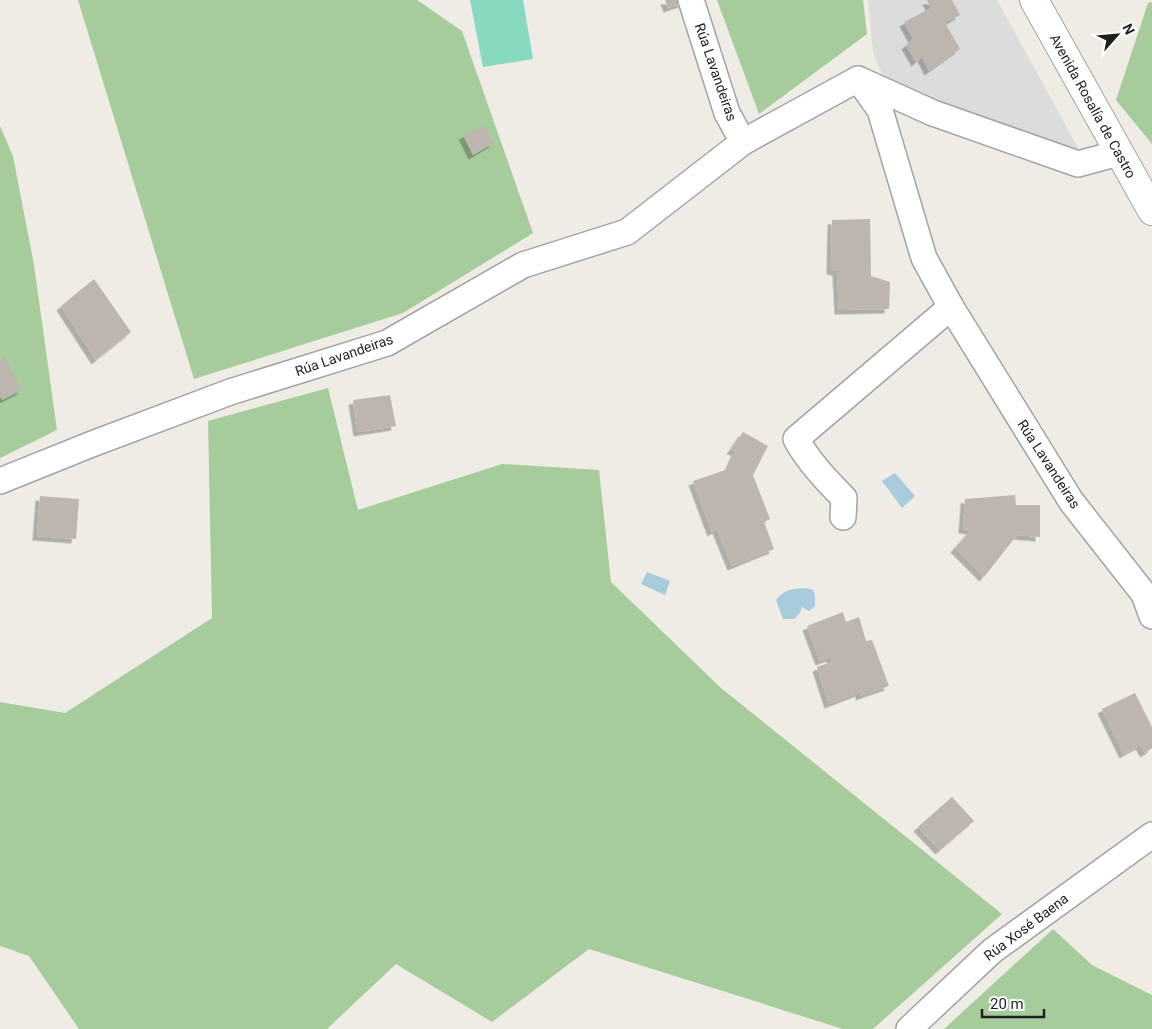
<svg xmlns="http://www.w3.org/2000/svg" width="1152" height="1029" font-family="Roboto,sans-serif">
<defs>
<filter id="shadow"><feDropShadow dx="-4.5" dy="4.5" stdDeviation="0" flood-color="#0004"/></filter>
</defs>
<rect width="100%" height="100%" fill="#efece5"/>
<!-- residential -->
<polygon fill="#dddcdc" points="868,0 997,0 1082,155 902,90 881,72 873,52"/>
<!-- forest -->
<g fill="#a7cc9c">
<polygon points="78,0 417,0 462,31 533,233 403,313 194,379"/>
<polygon points="717,0 863,0 867,34 759,114"/>
<polygon points="1152,2 1152,144 1116,100 1148,3"/>
<polygon points="0,126 13,156 34,265 57,430 0,458"/>
<polygon points="328,388 358,510 502,464 599,470 611,582 721,688 1002,914 873,1029 843,1029 589,949 492,1022 396,964 327,1029 79,1029 29,956 0,946 0,702 65,713 212,618 208,421"/>
<polygon points="1053,929 1092,965 1152,995 1152,1029 944,1029"/>
</g>
<!-- pitch -->
<polygon fill="#87dabf" points="470,0 523,0 533,59 483,67"/>
<!-- water -->
<g fill="#a8ccdb">
<polygon points="895,473 915,496 902,508 882,481"/>
<polygon points="647,572 670,581 665,595 641,584"/>
<path d="M806 588 813 590 815 595V606L809 611 802 607 800 613 794 619H783L776 600C785 589 792 589 806 588Z"/>
</g>
<!-- building -->
<g fill="#bcb6af" filter="url(#shadow)">
<polygon points="665,0 682,0 683,3 668,8"/>
<polygon points="927,0 952,0 960,15 945,23 960,49 929,71 922,57 916,62 906,45 913,39 904,22 931,8"/>
<polygon points="485,126 494,143 473,155 463,135"/>
<polygon points="870,219 871,276 890,282 889,309 839,310 837,271 831,270 832,220"/>
<polygon points="94,279 131,332 96,360 61,306"/>
<polygon points="5,357 22,390 2,400 0,396 0,360"/>
<polygon points="390,395 396,426 358,432 353,400"/>
<polygon points="743,432 768,446 753,475 770,519 764,522 774,549 732,566 717,529 712,532 693,481 728,469 736,451 731,450"/>
<polygon points="1015,495 1016,505 1040,505 1040,537 1017,535 984,577 955,548 971,530 963,529 965,499"/>
<polygon points="40,496 79,499 76,539 37,536"/>
<polygon points="843,612 846,622 859,617 866,641 872,640 889,686 860,696 860,692 829,704 817,667 832,662 831,657 820,661 807,626"/>
<polygon points="1135,693 1152,727 1152,748 1145,753 1140,745 1124,754 1102,709"/>
<polygon points="952,797 974,821 940,850 918,827"/>
</g>
<g fill="none" stroke-linecap="round" stroke-linejoin="round">
<!-- minor casing -->
<g stroke="#a3a3a3" stroke-width="28">
<g id="minor">
<polyline points="691,0 727,113 743,142"/>
<polyline points="858,79 880,110 924,258 951,307 1071,501 1144,594 1152,616"/>
<polyline points="860,80 933,113 1078,164 1119,153"/>
<polyline points="0,481 92,444 230,392 387,343 523,265 627,232 743,142 858,79"/>
<path d="M843 517 844 498C826 480 809 462 796 439L951 307"/>
<polyline points="909,1029 992,951 1152,835"/>
</g>
</g>
<!-- tertiary casing -->
<g stroke="#a3a3a3" stroke-width="30">
<polyline id="tertiary" points="1034,0 1152,211"/>
</g>
<!-- minor -->
<use href="#minor" stroke="#fff" stroke-width="25"/>
<!-- tertiary -->
<use href="#tertiary" stroke="#fff" stroke-width="28"/>
</g>
<g text-anchor="middle" stroke-width="4.5" stroke-linejoin="round" paint-order="stroke">
<!-- street labels -->
<g font-size="14" fill="#1f1f1f" stroke="#fff">
<text transform="translate(716 72) rotate(71)" y="5">Rúa Lavandeiras</text>
<text transform="translate(1093 106) rotate(61)" y="5">Avenida Rosalía de Castro</text>
<text transform="translate(344 355) rotate(-19)" y="5">Rúa Lavandeiras</text>
<text transform="translate(1049 464) rotate(57)" y="5">Rúa Lavandeiras</text>
<text transform="translate(1026 927) rotate(-37)" y="5">Rúa Xosé Baena</text>
</g>
</g>
<!-- north arrow -->
<g transform="translate(1117 35) rotate(63)" stroke="#ffffff" stroke-width="4" paint-order="stroke">
<path d="M0-4L9 19L0 12L-9 19Z" fill="#1f1f1f"/>
<text y="-8" font-size="14" font-weight="bold" text-anchor="middle" fill="#1f1f1f">N</text>
</g>
<!-- scale -->
<path d="M982 1009v8h62v-8" fill="none" stroke="#1f1f1f" stroke-width="2.5"/>
<text x="990" y="1009" font-size="15" fill="#1f1f1f" stroke="#ffffff" stroke-width="4" paint-order="stroke">20 m</text>
</svg>
